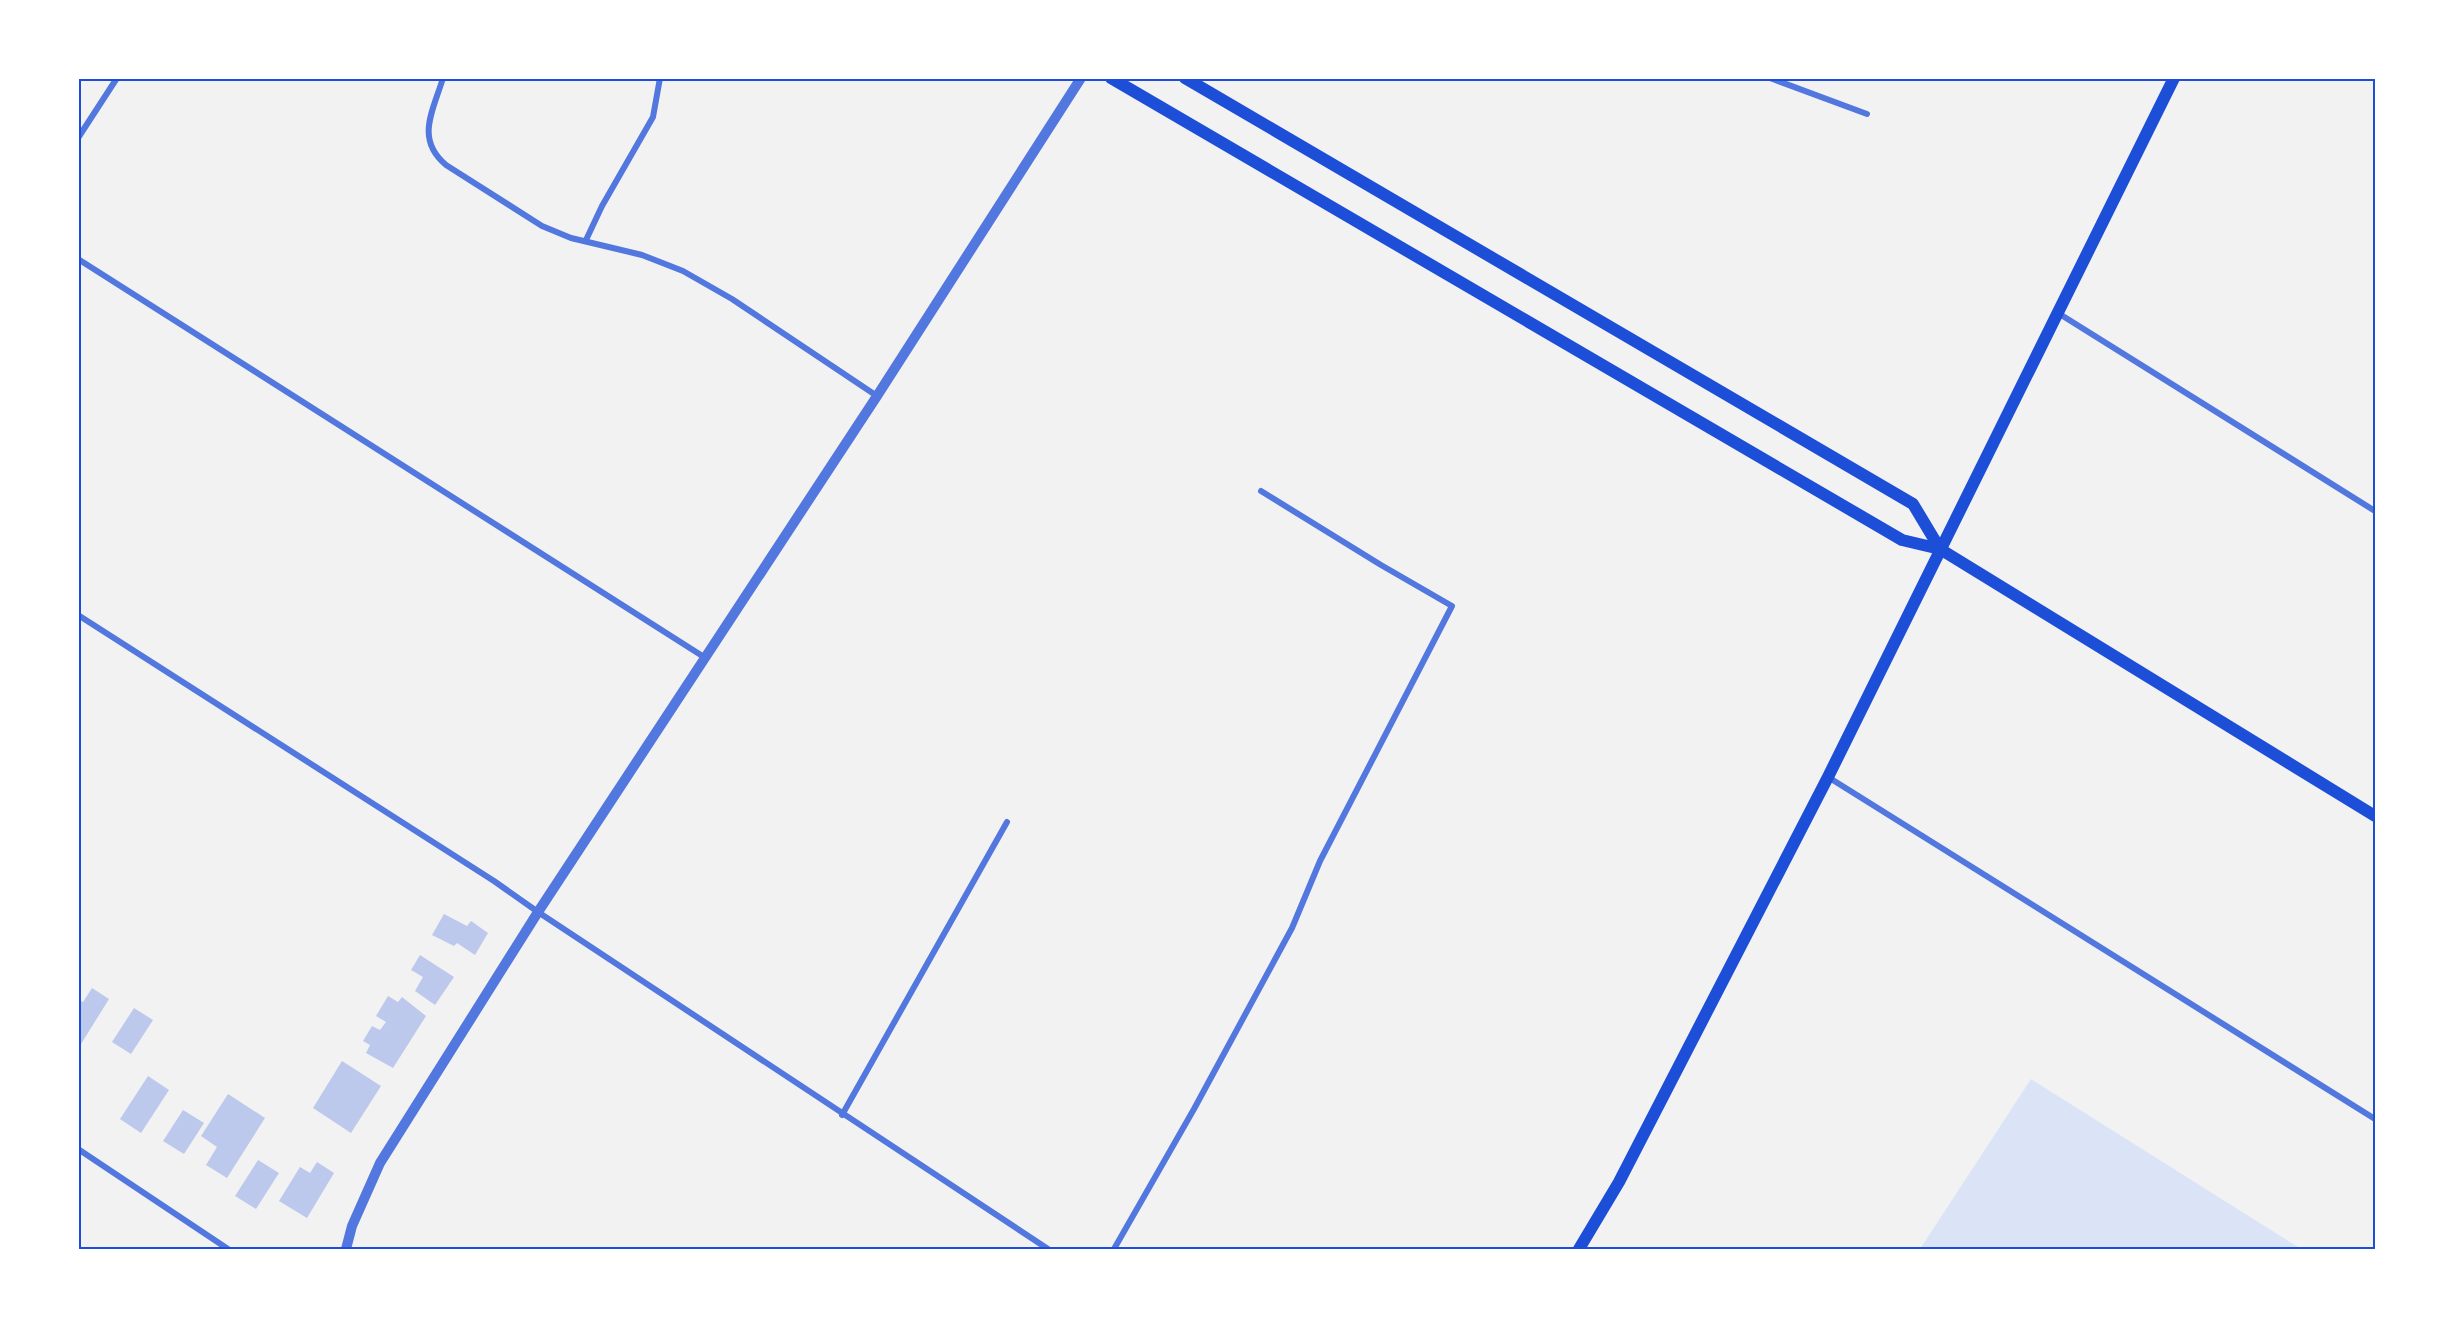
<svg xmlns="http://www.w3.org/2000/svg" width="2453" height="1327" font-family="'DejaVu Sans',sans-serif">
<rect width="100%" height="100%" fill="#f2f2f2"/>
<!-- green -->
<polygon fill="#dbe4f7" points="2031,1079 2301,1249 1920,1249"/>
<!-- building -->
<g fill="#bdc9ec">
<polygon points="444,914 467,926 471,921 488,933 475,955 457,943 454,946 432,935"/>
<polygon points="420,955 454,977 435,1005 415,991 423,977 411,970"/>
<polygon points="92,988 109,999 81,1044 78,1042 78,999 83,1002"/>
<polygon points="388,996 398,1002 402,997 426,1016 393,1068 366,1053 370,1045 363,1041 372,1026 380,1030 386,1022 376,1016"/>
<polygon points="134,1008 153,1020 131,1054 112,1042"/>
<polygon points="342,1061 381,1086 351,1133 313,1108"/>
<polygon points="148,1076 169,1090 141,1133 120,1119"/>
<polygon points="228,1094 265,1118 227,1178 206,1165 217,1147 201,1136"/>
<polygon points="183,1110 204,1123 184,1154 163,1141"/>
<polygon points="258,1160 279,1173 256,1209 235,1196"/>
<polygon points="317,1162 334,1173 307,1218 279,1201 300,1167 310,1173"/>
</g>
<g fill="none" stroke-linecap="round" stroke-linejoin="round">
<!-- minor -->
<g stroke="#5277de" stroke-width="6">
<path d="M443 78C433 111 415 139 446 165L542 226 571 238 642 255 683 271 732 299 877 396"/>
<polyline points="1770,78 1867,114"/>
<polyline points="78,138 117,78"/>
<polyline points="586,240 602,206 653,117 660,78"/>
<polyline points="78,259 704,657"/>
<polyline points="2058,313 2375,511"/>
<polyline points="78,615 494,881 538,912 1048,1249"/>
<polyline points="1828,777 2375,1119"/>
<polyline points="842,1115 1007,822"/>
<polyline points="78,1149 228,1249"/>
<polyline points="1114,1249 1194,1109 1292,928 1320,861 1452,606 1381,565 1261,491"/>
</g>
<!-- tertiary -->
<polyline stroke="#5277de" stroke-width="10" points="346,1249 352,1226 380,1163 538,912 877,396 1081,78"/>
<!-- secondary -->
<g stroke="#1d4ed8" stroke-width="12">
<polyline points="1111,78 1902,540 1940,549 2375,816"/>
<polyline points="1185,78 1913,504 1940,549"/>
<polyline points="1579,1249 1619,1182 1828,777 2174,78"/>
</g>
</g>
<!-- border -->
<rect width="2453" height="1327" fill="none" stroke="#ffffff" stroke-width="159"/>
<rect x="80" y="80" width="2294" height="1168" fill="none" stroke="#1d4ed8" stroke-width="2"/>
</svg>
